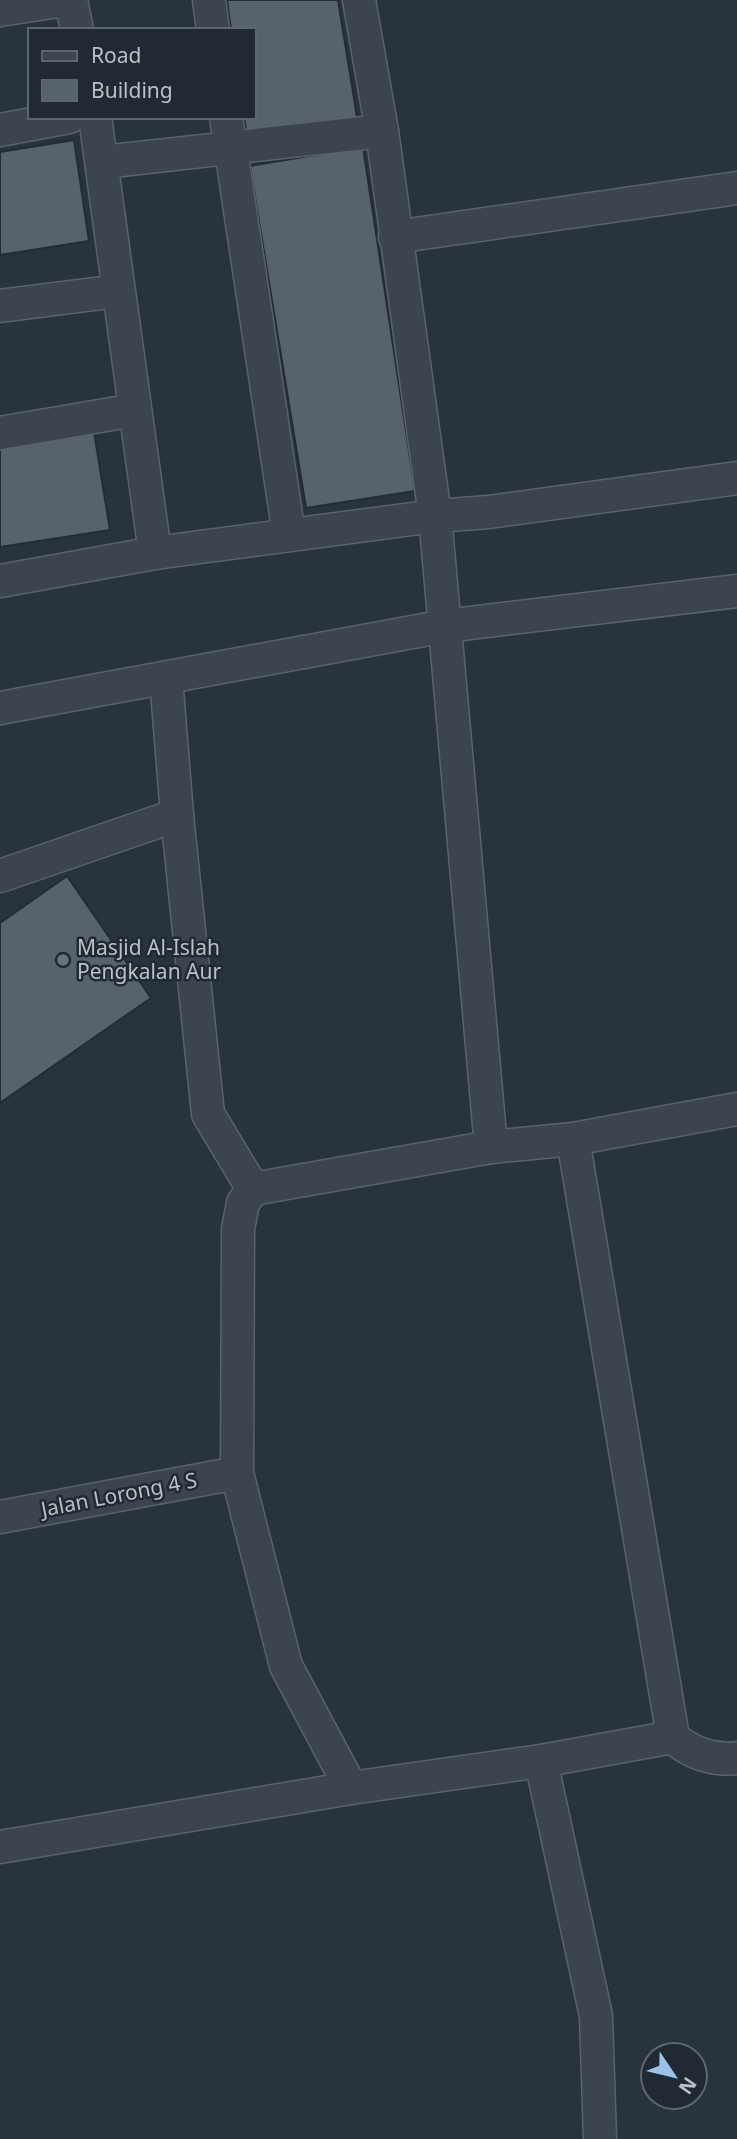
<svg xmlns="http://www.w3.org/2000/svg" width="737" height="2139" font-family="'Noto Sans',sans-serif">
<rect width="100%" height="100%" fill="#28343d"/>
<!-- building -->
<g fill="#56626c" stroke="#232c34" stroke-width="2">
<polygon points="227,0 338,0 358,123 247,137 244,117 254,117 254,30 231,30"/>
<polygon points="74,140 89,241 0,255 0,152"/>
<polygon points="363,147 415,491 306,508 250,166"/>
<polygon points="93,426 110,530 0,547 0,441"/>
<polygon points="67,876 151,998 0,1103 0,923"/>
</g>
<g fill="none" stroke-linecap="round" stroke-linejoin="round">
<!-- minor casing -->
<g stroke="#5a636b" stroke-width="35">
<g id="minor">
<polyline points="71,0 77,30"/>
<polyline points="209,0 213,30"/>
<polyline points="359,0 382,131 435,516 491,1147"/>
<polyline points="0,10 65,0"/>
<polyline points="95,117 155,553"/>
<polyline points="226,117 289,535"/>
<polyline points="0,130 69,117"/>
<polyline points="103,162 382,131"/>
<polyline points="395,237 737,188"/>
<polyline points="0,306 118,291"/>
<polyline points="0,433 135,410"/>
<polyline points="0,581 155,553 435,516 489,512 737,478"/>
<polyline points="166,678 177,815 208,1114 253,1189 243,1203 238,1229 237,1473 286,1666 351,1788"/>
<polyline points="0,708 445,626 737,591"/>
<polyline points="0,876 177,815"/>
<path d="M737 1109 573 1139 673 1737C690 1753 714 1761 737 1758"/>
<polyline points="253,1189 491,1147 573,1139"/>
<polyline points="0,1517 237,1473"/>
<polyline points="541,1761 596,2016 600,2139"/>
<polyline points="0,1847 351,1788 541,1761 673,1737"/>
</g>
</g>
<!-- minor -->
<use href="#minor" stroke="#3c454d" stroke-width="32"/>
</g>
<!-- markers -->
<circle fill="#6b7280" stroke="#212a32" stroke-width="2.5" cx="63" cy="960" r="7"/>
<g text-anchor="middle" stroke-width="5" stroke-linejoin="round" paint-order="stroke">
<!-- poi labels -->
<g font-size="21" fill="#b8c0c8" stroke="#212a32" text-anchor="start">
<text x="77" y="955">Masjid Al-Islah<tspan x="77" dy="24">Pengkalan Aur</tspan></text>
</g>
<!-- street labels -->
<g font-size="21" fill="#b8c0c8" stroke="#212a32">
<text transform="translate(119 1495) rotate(-11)" y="7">Jalan Lorong 4 S</text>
</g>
</g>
<!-- legend -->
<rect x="28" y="28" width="228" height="91" fill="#212a32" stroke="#5d666e" stroke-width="2"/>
<rect x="42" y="51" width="35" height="10" fill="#3c454d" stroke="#5d666e" stroke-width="2"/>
<text x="91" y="63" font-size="21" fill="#b8c0c8">Road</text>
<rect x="42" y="80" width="35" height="21" fill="#56626c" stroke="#5d666e" stroke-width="2"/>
<text x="91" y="98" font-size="21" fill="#b8c0c8">Building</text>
<!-- north arrow -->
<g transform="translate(674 2076) rotate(125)"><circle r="33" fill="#212a32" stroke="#5d666e" stroke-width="2"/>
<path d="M0-5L12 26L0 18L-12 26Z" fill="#9ac3eb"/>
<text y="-10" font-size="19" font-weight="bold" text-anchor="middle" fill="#b8c0c8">N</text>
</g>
</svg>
